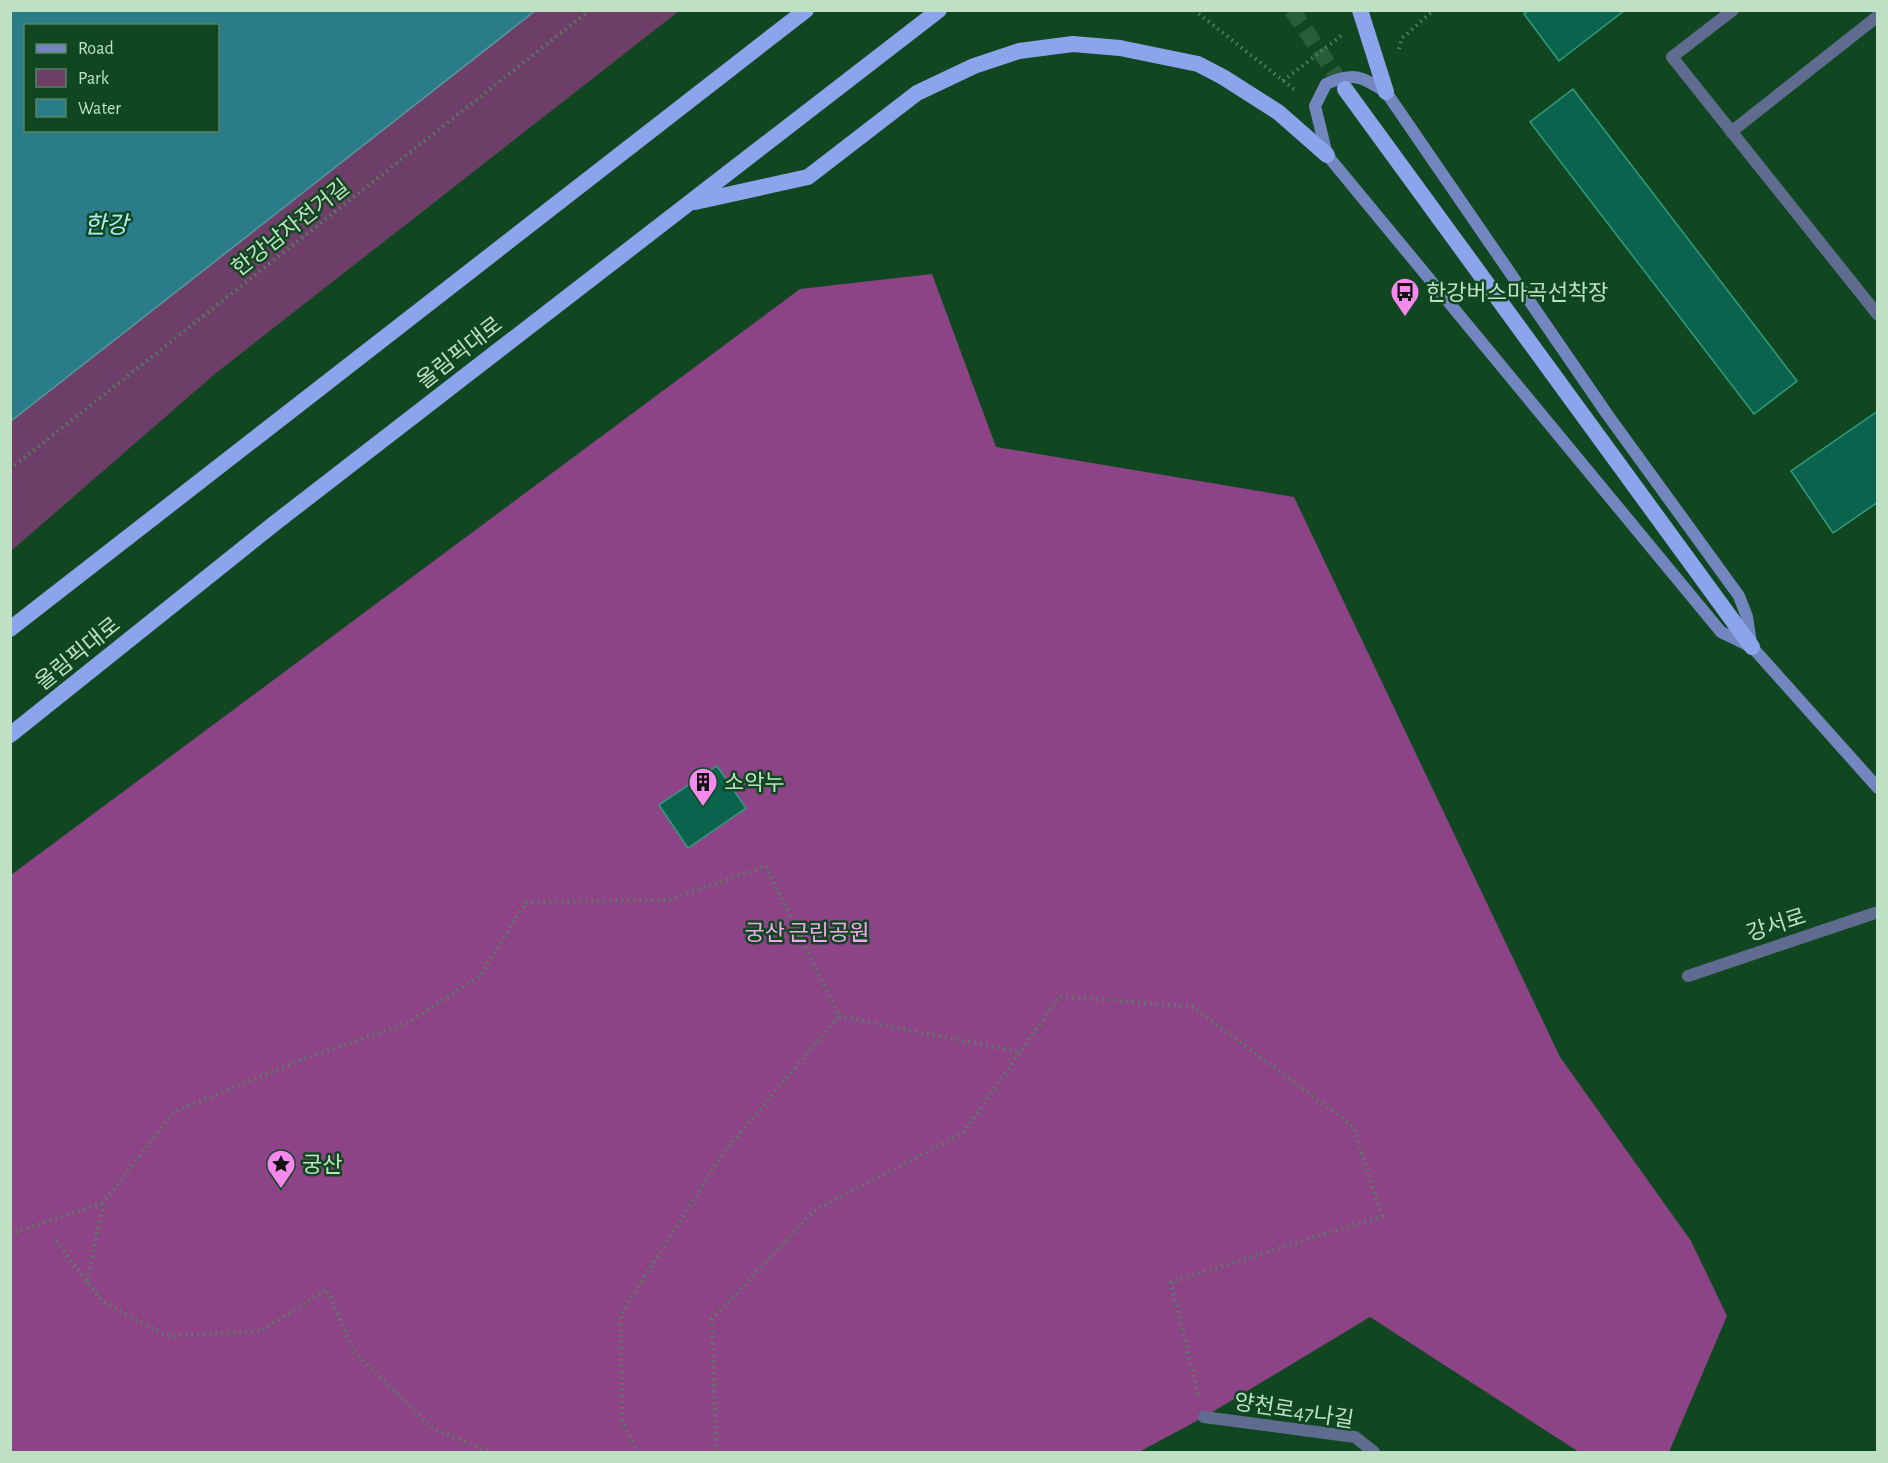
<svg xmlns="http://www.w3.org/2000/svg" width="1888" height="1463" font-family="'Alegreya Sans','Noto Sans KR',sans-serif">
<rect width="100%" height="100%" fill="#104721"/>
<!-- green -->
<polygon fill="#6c3e68" points="535,11 679,11 216,373 11,551 11,421"/>
<!-- forest -->
<polygon fill="#8c4487" points="932,274 996,447 1294,497 1560,1057 1691,1241 1727,1316 1669,1452 1579,1452 1370,1317 1204,1417 1139,1452 11,1452 11,875 800,289"/>
<!-- water -->
<path fill="#2b7c89" stroke="#579a9a" stroke-width="1.5" fill-rule="evenodd" d="M11 10H535V11L11 421ZM26 26H218V130H26Z"/>
<!-- building -->
<g fill="#0b634d" stroke="#339c7e" stroke-width="1.5">
<polygon points="1529,10 1625,10 1559,61 1524,14"/>
<polygon points="1573,89 1797,381 1754,414 1530,122"/>
<polygon points="1878,411 1878,502 1833,533 1791,471"/>
<polygon points="717,766 746,808 688,848 659,805"/>
</g>
<g fill="none" stroke-linecap="round" stroke-linejoin="round">
<!-- trunk-tunnel -->
<polyline stroke="#2a5e39" stroke-width="16" stroke-dasharray="16 8" stroke-linecap="butt" points="1292,10 1345,89"/>
<!-- path -->
<g stroke="#53825f" stroke-width="4" stroke-dasharray="1.5 4.5" stroke-linecap="butt">
<polyline points="1194,10 1295,90"/>
<polyline points="1399,49 1402,38 1434,10"/>
<polyline points="1283,81 1342,35"/>
<polyline points="10,469 590,10"/>
<polyline points="839,1016 1020,1052"/>
<polyline points="10,1234 104,1202"/>
<polyline points="56,1241 103,1302 167,1336 261,1331 327,1289 353,1350 433,1429 491,1452"/>
<polyline points="87,1281 104,1202 174,1112 298,1061 409,1022 480,976 526,902 667,900 766,866 839,1016 724,1152 621,1314 622,1421 638,1452"/>
<polyline points="716,1452 712,1319 814,1211 963,1133 1060,996 1193,1007 1353,1126 1382,1216 1171,1282 1199,1397"/>
</g>
<!-- service -->
<g stroke="#5f6c90" stroke-width="12">
<polyline points="1733,10 1672,57 1878,315"/>
<polyline points="1731,132 1878,16"/>
</g>
<!-- minor -->
<g stroke="#5f6c90" stroke-width="12">
<polyline points="1688,976 1878,912"/>
<polyline points="1204,1417 1355,1437 1374,1452"/>
</g>
<!-- secondary -->
<path stroke="#7386bf" stroke-width="12" d="M1751 643 1747 617 1739 596 1607 414 1386 92C1361 76 1354 72 1326 84L1315 106 1327 155 1721 632 1752 647 1878 788"/>
<!-- trunk -->
<g stroke="#8ca4ec" stroke-width="16">
<polyline points="1360,10 1386,92"/>
<polyline points="1345,89 1752,647"/>
<polyline points="695,202 808,177 917,93 974,66 1019,51 1073,44 1120,48 1198,64 1223,77 1278,112 1327,155"/>
<polyline points="10,629 806,10"/>
<polyline points="10,735 275,523 939,10"/>
</g>
</g>
<!-- icons -->
<defs>
<g id="bus-pin" transform="scale(1.5)"><path d="M0 17L-7.5 6A9.5 9.5 0 1 1 7.5 6Z" fill="#f689ee" stroke="#104721"/><path d="M-5-6H5V4H4V6H2V4H-2V6H-4V4H-5ZM-3.5-4V0h7V-4ZM-3.5 1.2v1.5H-2V1.2ZM2 1.2v1.5H3.5V1.2Z" fill="#111"/></g>
<g id="building-pin" transform="scale(1.5)"><path d="M0 17L-7.5 6A9.5 9.5 0 1 1 7.5 6Z" fill="#f689ee" stroke="#104721"/><path d="M-4-6H4V6H1V3H-1V6H-4ZM-2.5-4.3h1.7v1.8h-1.7ZM.8-4.3h1.7v1.8H.8ZM-2.5-1h1.7V.8h-1.7ZM.8-1h1.7V.8H.8Z" fill="#111"/></g>
<g id="sight-pin" transform="scale(1.5)"><path d="M0 17L-7.5 6A9.5 9.5 0 1 1 7.5 6Z" fill="#f689ee" stroke="#104721"/><path d="M0-6L1.8-2.2L6-1.7L2.9 1.2L3.7 5.4L0 3.3L-3.7 5.4L-2.9 1.2L-6-1.7L-1.8-2.2Z" fill="#111"/></g>
</defs>
<g fill-rule="evenodd">
<use href="#bus-pin" x="1405" y="292"/>
<use href="#building-pin" x="703" y="782"/>
<use href="#sight-pin" x="281" y="1164"/>
</g>
<g text-anchor="middle" stroke-width="5" stroke-linejoin="round" paint-order="stroke">
<!-- street labels -->
<g font-size="22" fill="#bee0c3" stroke="#104721">
<text transform="translate(290 227) rotate(-38)" y="8">한강남자전거길</text>
<text transform="translate(459 352) rotate(-38)" y="8">올림픽대로</text>
<text transform="translate(77 653) rotate(-39)" y="8">올림픽대로</text>
<text transform="translate(1776 924) rotate(-18)" y="8">강서로</text>
<text transform="translate(1294 1410) rotate(9)" y="8">양천로47나길</text>
</g>
<!-- poi labels -->
<g font-size="22" fill="#bee0c3" stroke="#104721" text-anchor="start">
<text x="1426" y="300">한강버스마곡선착장</text>
<text x="724" y="790">소악누</text>
<text x="302" y="1172">궁산</text>
</g>
<!-- park labels -->
<g font-size="22" fill="#f5a6ee" stroke="#104721">
<text x="807" y="940">궁산 근린공원</text>
</g>
<!-- water labels -->
<g font-size="24" font-style="italic" fill="#aeedf8" stroke="#104721">
<text x="106" y="233">한강</text>
</g>
</g>
<!-- border -->
<rect width="1888" height="1463" fill="none" stroke="#bee0c3" stroke-width="24"/>
<!-- legend -->
<rect x="24" y="24" width="195" height="108" fill="#104721" stroke="#568462" stroke-width="1.5"/>
<rect x="36" y="44" width="30" height="9" fill="#7386bf" stroke="#568462" stroke-width="1.5"/>
<text x="78" y="54" font-size="18" fill="#bee0c3">Road</text>
<rect x="36" y="69" width="30" height="18" fill="#6c3e68" stroke="#568462" stroke-width="1.5"/>
<text x="78" y="84" font-size="18" fill="#bee0c3">Park</text>
<rect x="36" y="99" width="30" height="18" fill="#2b7c89" stroke="#568462" stroke-width="1.5"/>
<text x="78" y="114" font-size="18" fill="#bee0c3">Water</text>
</svg>
